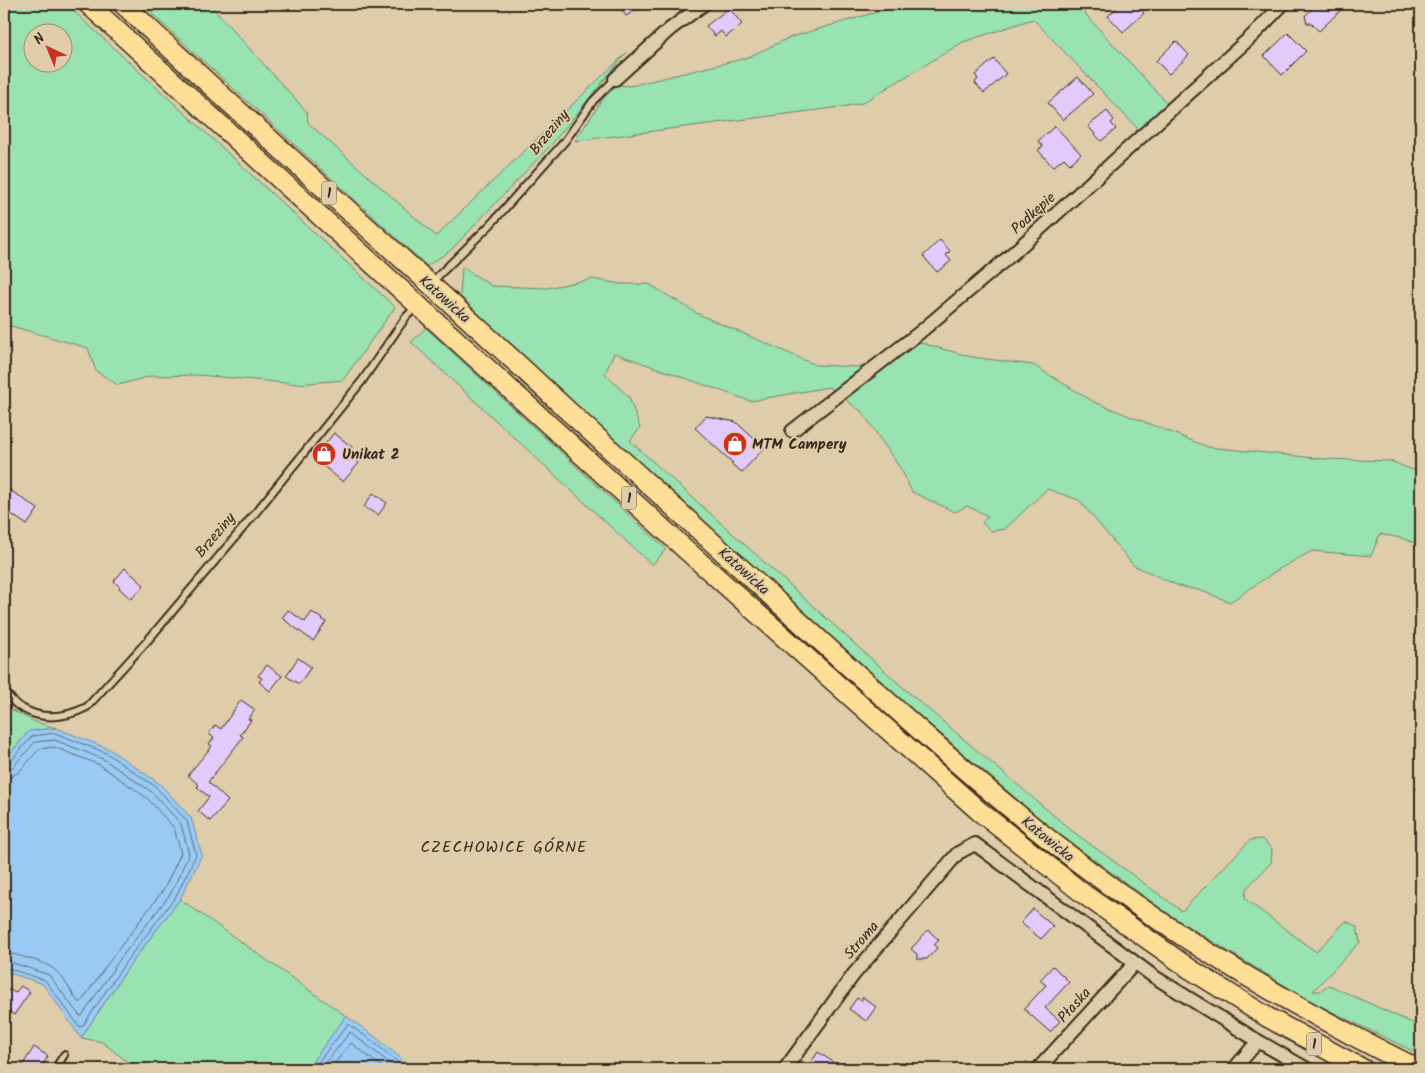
<svg xmlns="http://www.w3.org/2000/svg" width="1425" height="1073" font-family="Kalam,sans-serif">
<rect width="100%" height="100%" fill="#deccaa"/>
<filter id="ink" filterUnits="userSpaceOnUse"><feTurbulence type="fractalNoise" baseFrequency=".02" numOctaves="2"/><feDisplacementMap in="SourceGraphic" scale="10" xChannelSelector="R" yChannelSelector="G"/><feConvolveMatrix kernelMatrix="1 2 1 2 8 2 1 2 1" color-interpolation-filters="sRGB"/></filter>
<g filter="url(#ink)">
<!-- green -->
<g fill="#99e2b1" stroke="#6a8668" fill-rule="evenodd">
<path d="M4 4H66L395 307 343 380 298 384 198 375 151 376 118 385 96 371 88 348 4 324ZM62 32V62H32V32Z"/>
<polygon points="141,4 209,4 307,112 308,123 436,236 627,52 551,145 451,250 427,266"/>
<polygon points="904,4 1076,4 1168,104 1140,131 1033,19 963,42 862,103 841,107 575,141 602,100 617,85 630,86 746,58 791,37"/>
<polygon points="462,267 492,286 547,288 592,279 621,284 649,284 700,315 816,365 860,367 903,355 914,341 972,357 1033,365 1094,402 1208,447 1325,459 1390,461 1421,473 1421,545 1401,538 1380,534 1371,556 1312,551 1279,569 1230,602 1202,591 1179,586 1133,565 1079,500 1047,489 1005,529 991,531 982,523 988,516 967,506 955,512 912,492 902,471 862,412 829,387 750,401 614,353 605,374 629,397 640,428 630,441 908,692 1072,831 1182,911 1250,840 1262,839 1272,849 1271,863 1246,889 1245,899 1316,952 1346,921 1357,927 1360,942 1313,991 1320,991 1329,985 1421,1027 1421,1055 1310,1001 1171,916 1048,826 909,707 519,353 460,296"/>
<polygon points="426,328 666,549 652,565 411,342"/>
<polygon points="4,706 33,721 56,728 29,731 4,761"/>
<polygon points="180,899 346,1016 307,1069 137,1069 102,1042 81,1038 129,966"/>
</g>
<!-- water -->
<g fill="#99caf5" stroke="#738a9f">
<polygon points="56,728 109,749 160,784 191,818 202,855 180,899 129,966 81,1038 43,984 4,971 4,761 29,731"/>
<polygon points="346,1016 374,1036 414,1069 307,1069"/>
</g>
<g fill="none" stroke-linecap="round" stroke-linejoin="round">
<!-- shore -->
<g stroke="#616a74" stroke-width="1">
<polyline points="4,764 10,762 32,736 55,733 106,753 156,787 187,821 196,855 176,896 125,963 82,1027 79,1026 45,980 4,967"/>
<polyline points="4,770 13,767 35,742 55,740 103,759 152,792 181,824 189,854 171,893 120,959 82,1016 79,1015 49,975 4,960"/>
<path d="M4 778C21 777 28 759 40 749L54 747 100 765 147 798 174 828 181 853 164 889 114 955 81 1002H78C71 992 65 979 55 970 48 963 14 953 4 953"/>
<polyline points="313,1069 348,1024 371,1040 406,1069"/>
<polyline points="321,1069 350,1032 367,1045 397,1069"/>
<polyline points="330,1069 351,1043 385,1069"/>
</g>
</g>
<!-- building -->
<g fill="#e2cafb" stroke="#3b2a1e">
<polygon points="618,4 645,4 626,16"/>
<polygon points="1121,4 1136,4 1144,13 1123,32 1108,16"/>
<polygon points="1317,4 1335,4 1341,10 1319,31 1311,23 1307,23 1305,16"/>
<polygon points="729,8 742,24 726,37 721,31 715,36 706,26"/>
<polygon points="1288,33 1306,51 1282,75 1264,56"/>
<polygon points="1176,41 1189,55 1169,74 1156,61"/>
<polygon points="994,59 1006,74 984,93 975,83 978,79 975,75"/>
<polygon points="1078,77 1093,94 1063,120 1048,103"/>
<polygon points="1107,111 1114,120 1111,123 1116,129 1101,141 1088,126"/>
<polygon points="1055,126 1081,154 1070,164 1064,158 1053,167 1038,150 1043,147 1038,141"/>
<polygon points="940,240 950,251 946,255 951,261 937,272 923,256"/>
<polygon points="706,416 736,422 764,448 742,472 731,464 733,463 695,428"/>
<polygon points="334,433 352,447 348,454 359,463 343,482 314,458"/>
<polygon points="4,486 38,509 27,525 4,509"/>
<polygon points="373,493 387,503 378,515 364,507"/>
<polygon points="125,568 144,585 131,599 119,588 120,587 114,581"/>
<polygon points="288,610 305,622 312,612 326,622 313,641 282,618"/>
<polygon points="298,658 311,667 299,684 286,676"/>
<polygon points="267,665 282,676 270,691 259,682 262,678 258,676"/>
<polygon points="241,700 255,710 248,719 251,720 240,735 243,737 208,782 228,801 210,821 198,811 209,797 197,787 199,785 188,775 212,746 209,744 214,738 209,734 215,725 221,729"/>
<polygon points="1033,909 1053,926 1041,939 1021,923"/>
<polygon points="928,930 939,940 934,945 937,948 927,959 917,959 917,954 911,949"/>
<polygon points="1053,966 1069,982 1045,1008 1060,1021 1050,1032 1024,1009 1046,985 1040,980"/>
<polygon points="21,986 30,992 14,1015 4,1007 4,997 9,989 15,993"/>
<polygon points="863,997 876,1007 866,1021 849,1009 857,998 861,1001"/>
<polygon points="34,1047 48,1056 40,1069 20,1069"/>
<polygon points="818,1052 843,1069 807,1069"/>
</g>
<g fill="none" stroke-linecap="round" stroke-linejoin="round">
<!-- service casing -->
<g stroke="#3b2a1e" stroke-width="10">
<g id="service">
<polyline points="429,280 435,279 490,225 565,141 593,101 615,79"/>
<path d="M4 691C9 696 14 704 20 707 42 721 65 718 87 707L149 639 248 522 362 381 406 317 413 310 418 308"/>
<polyline points="55,1069 64,1055"/>
</g>
</g>
<!-- minor casing -->
<g stroke="#3b2a1e" stroke-width="16">
<g id="minor">
<polyline points="615,79 670,29 704,4"/>
<polyline points="792,431 919,333 1011,255 1253,35 1283,4"/>
<polyline points="785,1069 854,974 958,853 975,844 1153,976 1258,1041 1307,1069"/>
<polyline points="1038,1069 1135,963"/>
<polyline points="1234,1069 1258,1041"/>
</g>
</g>
<!-- primary casing -->
<g stroke="#3b2a1e" stroke-width="22">
<g id="primary">
<polyline points="88,4 684,548 979,811 1085,895 1190,969 1267,1017 1363,1069"/>
<path d="M123 4C268 141 420 272 566 409 655 491 745 572 835 654 931 741 1027 828 1134 903 1224 967 1320 1020 1418 1069"/>
</g>
</g>
<!-- service -->
<use href="#service" stroke="#deccaa" stroke-width="6"/>
<!-- minor -->
<use href="#minor" stroke="#deccaa" stroke-width="12"/>
<!-- primary -->
<use href="#primary" stroke="#fdde96" stroke-width="19"/>
</g>
</g>
<!-- icons -->
<defs>
<g id="shop-disc" transform="scale(1.25)"><circle r="9.5" fill="#c8321e" stroke="#deccaa"/><path d="M-5-2.5h2.3a2.7 3.5 0 0 1 5.4 0H5L5.5 6h-11ZM-1.5-2.5h3a1.5 2.3 0 0 0-3 0Z" fill="#fff"/></g>
</defs>
<g fill-rule="evenodd">
<use href="#shop-disc" x="735" y="444"/>
<use href="#shop-disc" x="324" y="454"/>
</g>
<g text-anchor="middle" stroke-width="4" stroke-linejoin="round" paint-order="stroke">
<!-- shield labels -->
<g fill="#deccaa" stroke="#6c5b48" stroke-width="1">
<rect x="321.5" y="181.5" width="15" height="23" rx="4"/>
<rect x="621.5" y="486.5" width="15" height="23" rx="4"/>
<rect x="1306.5" y="1032.5" width="15" height="23" rx="4"/>
</g>
<g font-size="14" font-weight="bold" fill="#3b2a1e">
<text x="329" y="198">1</text>
<text x="629" y="503">1</text>
<text x="1314" y="1049">1</text>
</g>
<!-- street labels -->
<g font-size="15" fill="#3b2a1e" stroke="#deccaa">
<text transform="translate(549 132) rotate(-51)" y="5">Brzeziny</text>
<text transform="translate(1033 213) rotate(-42)" y="5">Podkępie</text>
<text transform="translate(445 299) rotate(42)" y="5">Katowicka</text>
<text transform="translate(215 535) rotate(-50)" y="5">Brzeziny</text>
<text transform="translate(744 571) rotate(42)" y="5">Katowicka</text>
<text transform="translate(1048 839) rotate(39)" y="5">Katowicka</text>
<text transform="translate(861 940) rotate(-49)" y="5">Stroma</text>
<text transform="translate(1074 1005) rotate(-48)" y="5">Płaska</text>
</g>
<!-- poi labels -->
<g font-size="15" font-weight="bold" fill="#3b2a1e" stroke="#deccaa" text-anchor="start">
<text x="752" y="449">MTM Campery</text>
<text x="342" y="459">Unikat 2</text>
</g>
<!-- neighbourhood labels -->
<g font-size="16" letter-spacing="1" fill="#3b2a1e" stroke="#deccaa">
<text x="504" y="852">CZECHOWICE GÓRNE</text>
</g>
</g>
<!-- margin -->
<rect width="1425" height="1073" fill="none" stroke="#deccaa" stroke-width="20"/>
<rect x="10" y="10" width="1405" height="1053" fill="none" stroke="#3b2a1e" stroke-width="2" filter="url(#ink)"/>
<!-- north arrow -->
<g transform="translate(48 48) rotate(316)"><circle r="24" fill="#deccaa" stroke="#9d8b72"/>
<path d="M0-4L9 19L0 12L-9 19Z" fill="#c8321e"/>
<text y="-8" font-size="14" font-weight="bold" text-anchor="middle" fill="#3b2a1e">N</text>
</g>
</svg>
